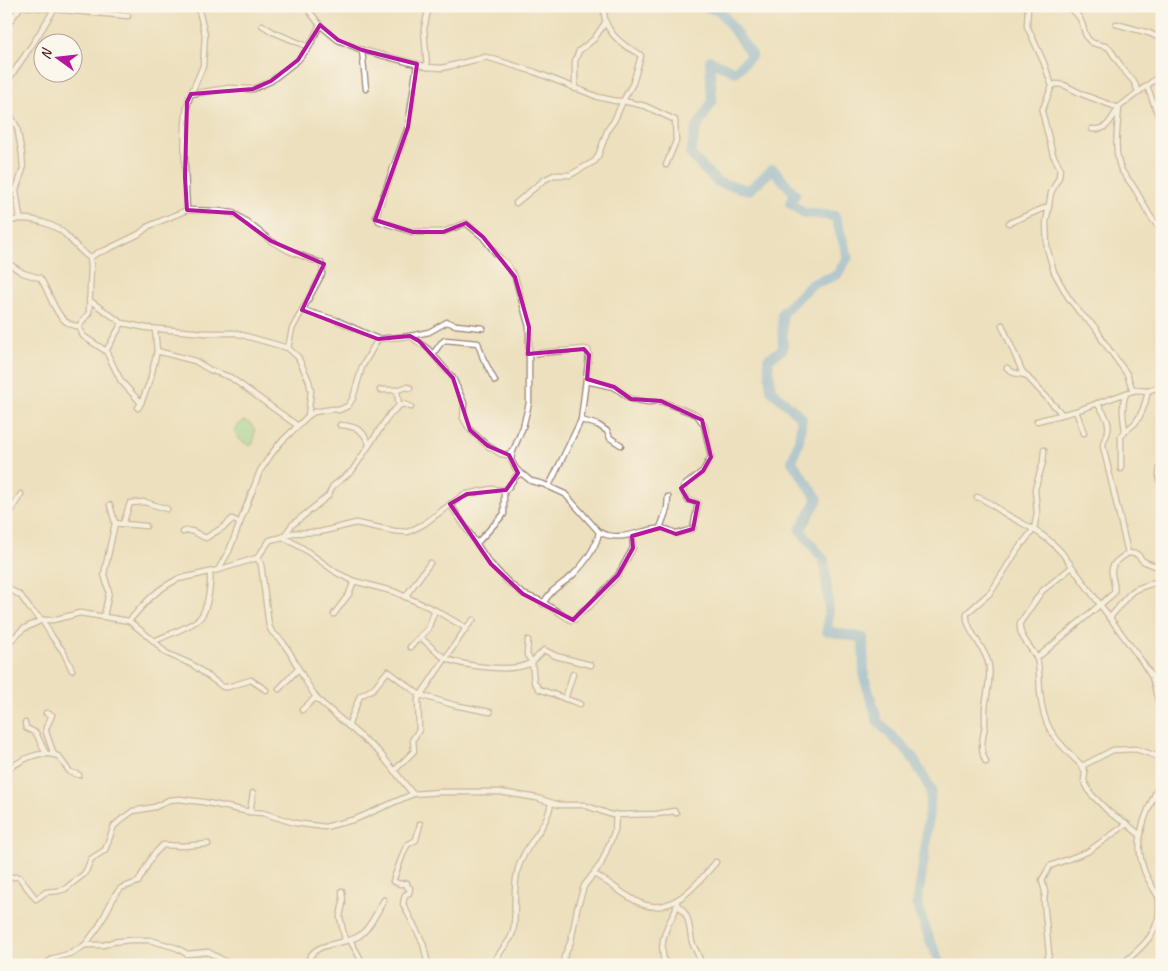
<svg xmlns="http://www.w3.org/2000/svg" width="1168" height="971" font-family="Caveat,sans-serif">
<rect width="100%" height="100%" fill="#fbf7ec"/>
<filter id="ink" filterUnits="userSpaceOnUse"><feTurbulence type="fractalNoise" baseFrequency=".02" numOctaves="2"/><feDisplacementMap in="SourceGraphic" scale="10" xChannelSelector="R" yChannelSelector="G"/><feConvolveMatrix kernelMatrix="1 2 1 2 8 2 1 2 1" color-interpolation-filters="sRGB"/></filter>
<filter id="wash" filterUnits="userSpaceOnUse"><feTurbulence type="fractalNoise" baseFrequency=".0096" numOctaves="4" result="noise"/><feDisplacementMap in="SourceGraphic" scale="20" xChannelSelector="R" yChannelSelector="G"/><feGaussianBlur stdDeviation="1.12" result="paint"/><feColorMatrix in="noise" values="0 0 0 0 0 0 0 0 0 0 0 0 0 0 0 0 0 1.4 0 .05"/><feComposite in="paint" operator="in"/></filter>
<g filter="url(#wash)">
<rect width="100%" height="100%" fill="#ece0be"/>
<!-- green -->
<path fill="#8fd792" stroke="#6c7b5e" d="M245 421 251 424 255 430 253 444 249 446C243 441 237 440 235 431L239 424Z"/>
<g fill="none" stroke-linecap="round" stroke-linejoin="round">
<!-- river -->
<polyline stroke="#6eabe0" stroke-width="10" points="710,6 709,8 720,11 752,55 735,72 710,60 712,102 696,129 690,154 717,182 749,190 773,169 795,194 790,203 804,213 835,216 848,257 837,275 812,284 782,313 783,349 768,359 771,390 802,418 799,440 792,462 818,499 800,530 824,560 829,609 827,631 863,638 864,677 878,722 911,755 931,790 925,851 917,905 931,943 942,965"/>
</g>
</g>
<g filter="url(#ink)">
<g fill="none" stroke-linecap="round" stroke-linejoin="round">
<!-- minor casing -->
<g stroke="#9b8074" stroke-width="7">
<g id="minor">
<polyline points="20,6 128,16"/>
<polyline points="307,6 310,12 320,25 338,40 362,50 427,67 424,29 429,6"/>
<polyline points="1028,6 1027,26 1044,63 1052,86 1042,111 1053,155 1060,168 1059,177 1051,193 1046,223 1047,248 1054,272 1068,297 1080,313 1096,328 1103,341 1127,374 1133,391"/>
<path d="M1070 6C1073 12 1078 14 1080 19 1085 27 1083 35 1090 41 1096 46 1104 44 1109 48L1123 69 1134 82 1138 91"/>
<polyline points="1116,24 1149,33 1162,39"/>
<polyline points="262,25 273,32 309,47"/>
<polyline points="6,27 21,6"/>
<polyline points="362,50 366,89"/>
<path d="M427 67 442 68 486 57 535 72 598 97 616 101H623L633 83 641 56C637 51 632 50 627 47 613 37 601 23 605 6"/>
<path d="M1162 74 1119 107C1118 126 1113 151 1121 169 1125 177 1132 183 1136 191 1146 207 1148 217 1162 230"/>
<polyline points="6,83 32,45 55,8"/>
<polyline points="1052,86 1056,84 1064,85 1084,95 1119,108"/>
<polyline points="1147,86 1162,125"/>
<polyline points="575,89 575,61 579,51 594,39 605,23"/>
<polyline points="191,94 203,66 205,35 198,6"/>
<polyline points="6,108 17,127 22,154 23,169 16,190 20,218"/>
<path d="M1092 129C1108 131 1110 120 1119 108"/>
<polyline points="516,203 544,180 554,175 570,175 595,161 598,156 608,129 614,121 623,101 645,106 675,120 676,141 666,165"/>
<path d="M187 210C186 182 180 117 191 94L228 88 253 89 271 81 298 60 309 47 320 25"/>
<path d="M6 223C11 221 16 219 21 219 34 218 55 225 65 234 73 242 80 251 90 258L91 266 89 313 79 326 83 336 106 351 121 381 141 403 138 408"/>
<polyline points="1009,223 1049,206"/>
<polyline points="90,258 97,253 106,250 139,234 149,226 187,210 219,211 233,213 247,222 271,241 289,251 321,263 323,267 322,274 292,329 288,348"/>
<path d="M6 262 23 273 40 278C51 293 56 326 79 326"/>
<polyline points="302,310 336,320 378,339"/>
<polyline points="1002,325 1022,371 1062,414"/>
<polyline points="410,336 428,349 453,378 464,403 463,418 470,430 488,446 501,454 506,455 513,451 523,427 529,403 529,327 515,277 507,264 497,255 483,237 466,223 443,232 413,232 379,221 376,216 408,127 417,64"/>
<polyline points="106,351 122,323"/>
<polyline points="157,351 195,361 210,370 230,377 298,426"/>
<polyline points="433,354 441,343 445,340 478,343 483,358 495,381"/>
<polyline points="528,354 584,349 588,350 589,355 581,420 549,486"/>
<polyline points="1007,368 1014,373 1026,375"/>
<polyline points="380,390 397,390"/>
<polyline points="141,403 150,381 157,351 155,329"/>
<polyline points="399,406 397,390 406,387 410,388"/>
<polyline points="1076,411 1084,433"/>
<polyline points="308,416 314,412 333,409 339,410 348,406 353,398 362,367 378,339 410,336 429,332 447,322 456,325 483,328"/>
<polyline points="581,420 598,425 607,431 610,438 621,445"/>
<polyline points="1037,421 1076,411 1135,390 1148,391 1162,386"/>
<path d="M340 425C355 426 364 430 369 444"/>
<path d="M1125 430C1123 417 1121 406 1126 393"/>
<path d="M513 451 511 460 516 469 531 481 543 484 565 494 599 532C628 547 654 517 676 534L693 529 698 503 688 500 683 491 684 486 703 471 711 457 704 425 697 415 661 401 648 402 631 399 614 387 586 381"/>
<path d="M1162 462C1158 471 1158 479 1162 487"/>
<path d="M1121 469V437C1124 430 1131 428 1136 422 1143 413 1146 401 1148 391"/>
<path d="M977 497C990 501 999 511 1011 517 1031 528 1046 535 1062 553L1141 660 1152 677 1162 715"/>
<polyline points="450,504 488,561 508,582 523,594 539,600 571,620 576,619 582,611 590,606 618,575 633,548 632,535"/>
<polyline points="110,505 115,523"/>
<polyline points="6,519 21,494"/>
<polyline points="123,524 146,526"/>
<polyline points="660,528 667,509 668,497"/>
<path d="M183 532C192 528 198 535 206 538 216 531 225 528 232 519L240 523"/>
<polyline points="284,536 292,525 328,496 333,486 352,471 390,414 399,406 404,404 411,407"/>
<polyline points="283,537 292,533 320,532 356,523 394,531 408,532 424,524 463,495 491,489 504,490 508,488 516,476 520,474"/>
<polyline points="477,543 504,514 504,490"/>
<polyline points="1128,553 1137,554 1143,561 1155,566 1162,562"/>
<polyline points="257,558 270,540 283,537 304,549 337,573 354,581 395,592 435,610 428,629 410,647"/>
<path d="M1072 567 1042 591 1020 623C1018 637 1031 646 1036 657 1040 663 1039 683 1040 691 1043 730 1056 740 1082 766L1085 772 1084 781 1091 794 1110 813 1127 824"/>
<polyline points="218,570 257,558 261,564 269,626 272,632 282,641 290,653 305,680 317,699 379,752 413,794"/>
<path d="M6 587 21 596 30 609 42 620H53L80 613 129 621C146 602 154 591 178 579L218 570 229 551 260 471 270 456 280 443 308 416 311 391 309 381 298 357 288 348 235 333H205L147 328 122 323 89 300"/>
<polyline points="405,597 430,563"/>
<path d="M543 604C550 590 561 585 572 576 584 564 596 549 599 532"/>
<polyline points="435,610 466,628"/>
<polyline points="334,614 349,594 354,581"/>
<polyline points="104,616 109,592 104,574 115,523 123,524 130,503 145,502 167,509"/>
<path d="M1109 618C1118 610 1123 599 1133 591 1142 585 1154 585 1162 578"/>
<path d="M129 621 154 641C165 636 193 626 200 618 208 609 211 584 210 573"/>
<path d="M421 638C429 644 436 653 445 658 462 666 508 672 526 665 533 663 538 656 544 650L556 656 591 665"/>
<polyline points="528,640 527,655 532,662 534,682 539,689 580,704"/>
<polyline points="154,641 166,653 193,665 223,687 228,687 251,680 266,690"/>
<polyline points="6,645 23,629 42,620 53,638 63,651 72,670"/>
<path d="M1037 658 1114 593C1117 584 1107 571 1115 563 1119 559 1124 556 1128 553L1103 446C1103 441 1105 439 1107 434 1112 423 1103 412 1097 403"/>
<polyline points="279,689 298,669"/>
<polyline points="565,699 573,674"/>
<polyline points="302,710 316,697"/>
<polyline points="46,713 52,715 46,728 46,732 54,755"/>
<polyline points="25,723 26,728 36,733 46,754"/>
<polyline points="348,726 360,696 373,689 388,671 420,695 454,705 490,712"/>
<path d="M986 762C979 749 983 739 985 725 985 720 985 714 985 709 986 696 991 680 989 666 987 648 964 630 967 613L991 592 1018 549 1034 529 1037 513 1035 489 1043 462 1044 450"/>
<polyline points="1082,766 1113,750 1136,749 1162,758"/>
<path d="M6 770C22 760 39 749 58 756L70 772 79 775"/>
<polyline points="394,771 414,751 413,739 419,730 418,699 466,628 473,620"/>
<path d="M1162 779C1149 808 1131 837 1144 870 1147 879 1154 889 1159 898L1162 899"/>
<polyline points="250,812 253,793"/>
<polyline points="420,824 416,840 407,845 403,854 393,881 400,884 407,883 407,887 410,888 409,893 405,895 403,904 423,943 428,965"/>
<path d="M594 874C611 883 624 896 640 903 671 918 699 882 716 862"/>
<polyline points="6,880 11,877 19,877 36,899 46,892 58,891 65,889 84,874 87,869 91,859 105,850 114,826 122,819 133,811 155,807 169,800 179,799 203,802 250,812 263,813 295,823 325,827 356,819 413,794 439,792 499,792 513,794 537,798 559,805 584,805 612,815 657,814 674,811 676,813"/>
<polyline points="342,891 343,902 340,917 345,940"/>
<path d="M677 905C690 913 689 928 692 942 695 950 700 956 701 965"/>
<polyline points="350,940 364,965"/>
<polyline points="85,945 104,945 112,942 131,940 150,940 177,948 187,954 208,952 232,965"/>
<polyline points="44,965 54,958 72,953 85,945 99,926 115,895 121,888 138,882 153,855 163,845 183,846 208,844"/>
<path d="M306 965C314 939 340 947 359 936 370 928 377 912 384 900"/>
<path d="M491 965 510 939 513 932C517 911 512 890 518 869 524 845 547 829 551 803"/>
<polyline points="563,965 564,957 571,941 577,909 584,886 601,864 615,830 616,814"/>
<path d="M665 965C661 952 661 942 666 930 669 920 678 911 677 900"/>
<polyline points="1045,965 1049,954 1044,901 1045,892 1042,880 1050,866 1087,852 1127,824 1140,835"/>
<path d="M1121 965C1135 953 1152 940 1157 922 1160 915 1159 905 1159 898"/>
</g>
</g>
<!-- minor -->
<use href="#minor" stroke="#fff" stroke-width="4.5"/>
</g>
</g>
<!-- marked area -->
<path d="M0 0H1168V971H0ZM320 25 338 40 362 50 417 64 408 127 375 220 413 232H443L466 223 483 237 515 277 529 327 528 354 584 349 589 355 587 379 614 387 631 399 661 401 702 420 711 457 703 471 681 488 688 500 698 503 693 529 676 534 660 528 632 536 633 548 618 575 573 620 523 594 491 564 450 504 467 494 506 490 518 473 509 455 488 446 470 430 453 378 419 341 410 336 378 339 302 310 324 264 271 241 233 213 187 210 185 177 187 102 191 94 253 89 271 81 298 60Z" fill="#ece0be" fill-opacity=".55" fill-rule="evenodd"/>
<path fill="none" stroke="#b5179e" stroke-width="4" stroke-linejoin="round" d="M320 25 338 40 362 50 417 64 408 127 375 220 413 232H443L466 223 483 237 515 277 529 327 528 354 584 349 589 355 587 379 614 387 631 399 661 401 702 420 711 457 703 471 681 488 688 500 698 503 693 529 676 534 660 528 632 536 633 548 618 575 573 620 523 594 491 564 450 504 467 494 506 490 518 473 509 455 488 446 470 430 453 378 419 341 410 336 378 339 302 310 324 264 271 241 233 213 187 210 185 177 187 102 191 94 253 89 271 81 298 60Z"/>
<!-- margin -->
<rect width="1168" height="971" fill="none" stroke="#fbf7ec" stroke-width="25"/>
<!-- north arrow -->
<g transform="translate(58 58) rotate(285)"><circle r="24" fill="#fbf7ec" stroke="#b4a19f"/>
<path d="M0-4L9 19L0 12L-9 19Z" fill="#b5179e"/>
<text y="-8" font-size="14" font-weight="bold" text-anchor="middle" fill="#4a1f2b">N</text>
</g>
</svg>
